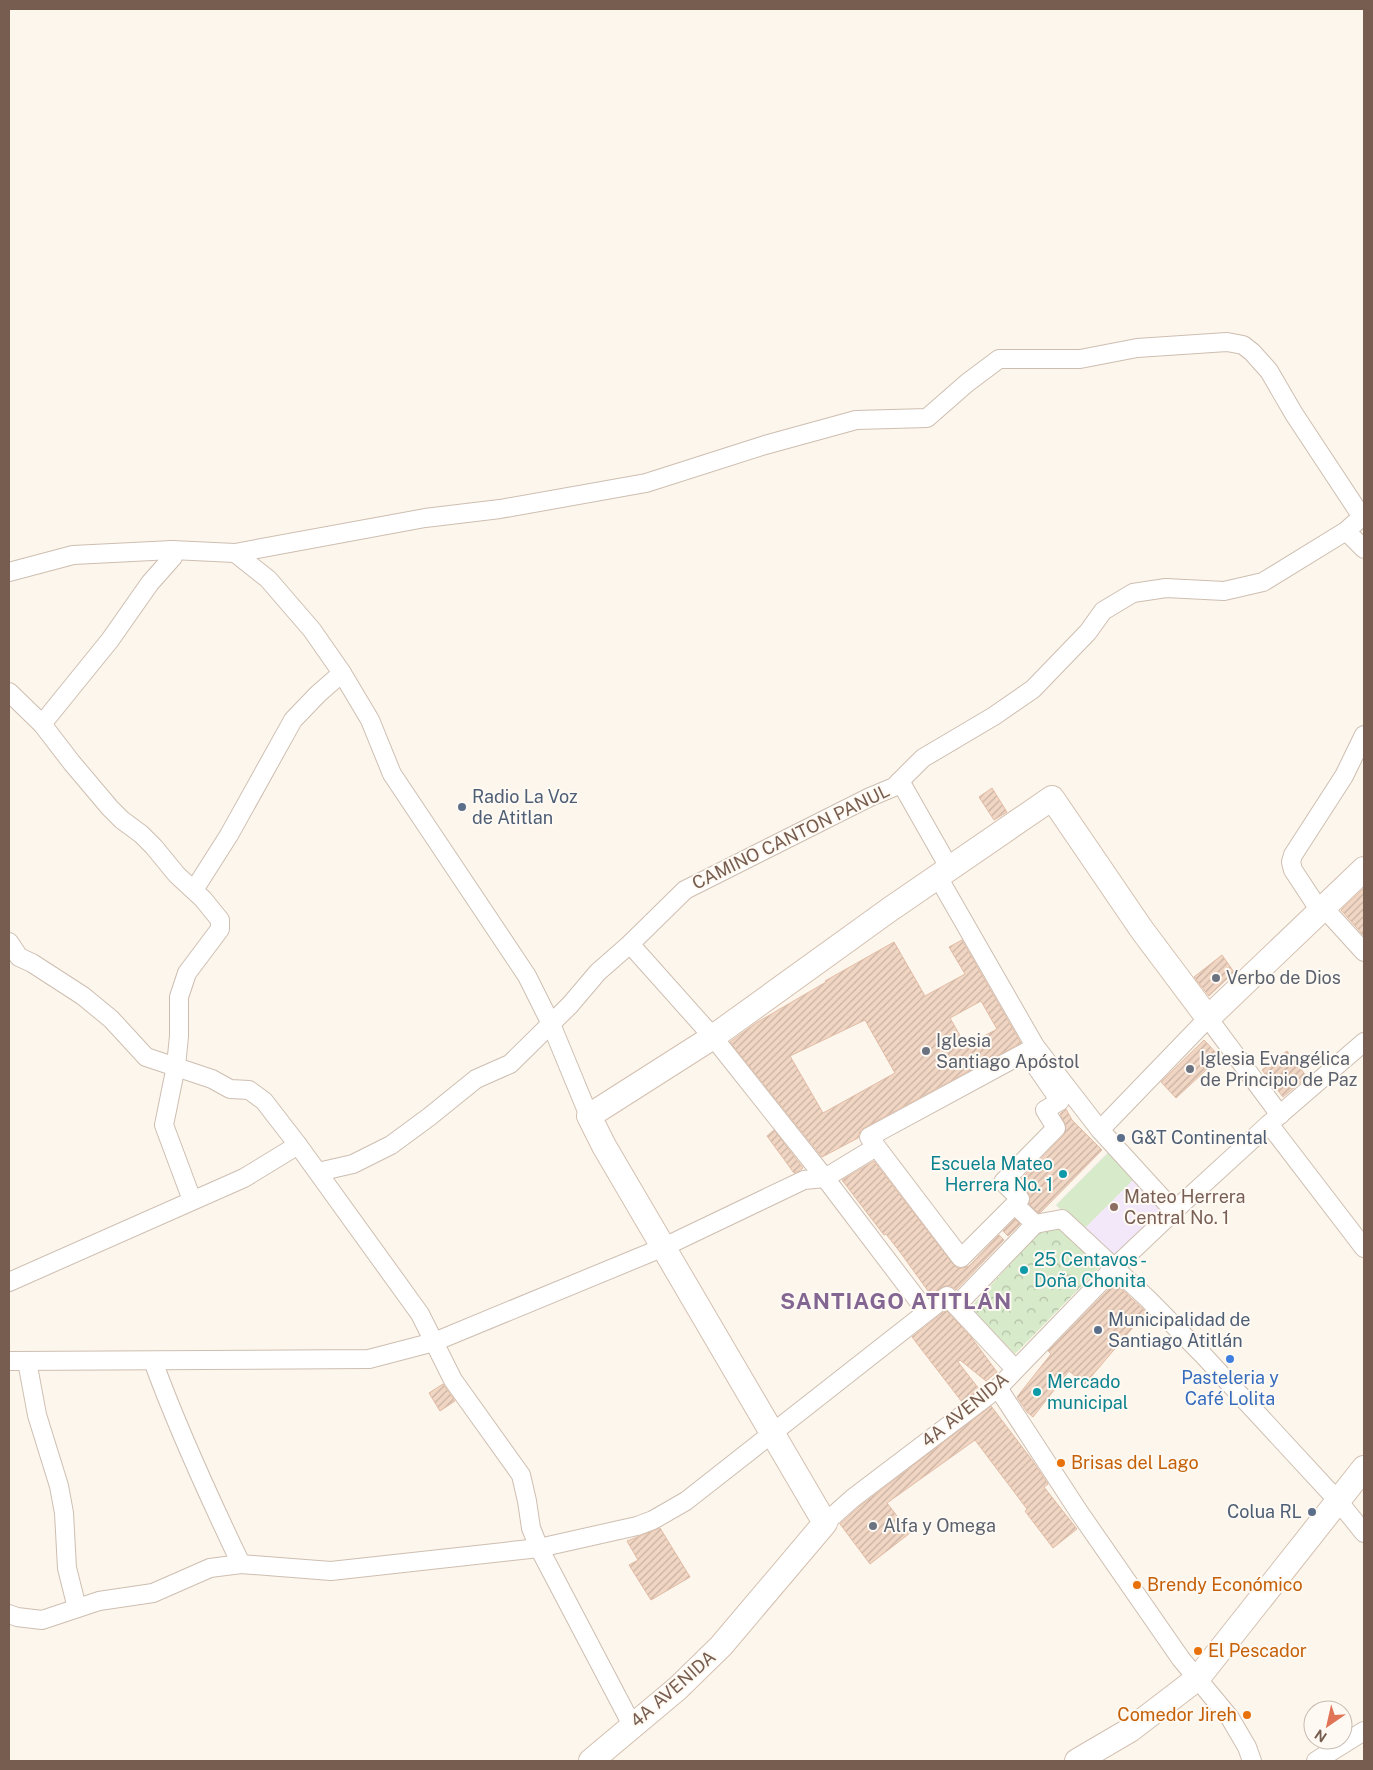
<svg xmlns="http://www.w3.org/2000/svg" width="1373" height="1770" font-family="'Public Sans',sans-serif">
<defs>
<pattern id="park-crowns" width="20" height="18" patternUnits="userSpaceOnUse" patternTransform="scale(1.25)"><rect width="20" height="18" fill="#d7eaca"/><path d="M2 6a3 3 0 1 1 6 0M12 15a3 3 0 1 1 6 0" fill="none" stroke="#b3c1a6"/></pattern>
<pattern id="building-hatch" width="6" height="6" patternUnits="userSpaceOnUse" patternTransform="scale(1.25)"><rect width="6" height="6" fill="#f1d6c4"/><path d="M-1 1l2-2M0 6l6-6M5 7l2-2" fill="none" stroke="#c8b1a2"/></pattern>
</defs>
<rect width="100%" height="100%" fill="#fcf6ec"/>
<!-- education -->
<polygon fill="#f3e8f9" points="1112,1148 1171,1209 1115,1264 1056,1205"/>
<!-- grass -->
<polygon fill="#d7eaca" points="1109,1152 1135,1178 1082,1231 1056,1205"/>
<!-- park -->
<polygon fill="url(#park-crowns)" points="1044,1227 1061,1227 1102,1265 1015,1354 970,1308"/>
<!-- building -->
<g fill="url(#building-hatch)" stroke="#e3bca5" fill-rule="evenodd">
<polygon points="992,788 1007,812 994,820 979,797"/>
<polygon points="1364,888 1364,936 1341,910"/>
<path d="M962 940 1021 1043 864 1128 860 1131 858 1138 822 1157 730 1042 756 1023 826 982 825 981 894 942 925 996 965 974 949 947ZM981 1001 997 1029 966 1046 950 1018ZM865 1020 895 1073 823 1113 790 1056Z"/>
<polygon points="1222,955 1234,972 1209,996 1194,977"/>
<polygon points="1204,1040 1220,1057 1176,1098 1161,1082"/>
<polygon points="1287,1051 1307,1077 1283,1097 1262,1070"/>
<polygon points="1066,1109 1072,1120 1102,1150 1041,1212 1038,1213 1029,1204 1030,1196 1018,1182 1064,1135 1066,1126 1060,1114"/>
<polygon points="774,1130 803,1168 799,1171 794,1173 767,1136"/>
<polygon points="874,1161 953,1264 957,1268 963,1268 969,1266 999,1235 1004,1240 956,1290 951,1286 945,1286 931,1295 900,1252 886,1234 884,1235 842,1180"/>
<polygon points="1015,1219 1020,1224 1008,1236 1003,1231"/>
<polygon points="1115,1283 1146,1312 1085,1384 1069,1371 1033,1417 1027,1412 1017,1397 1051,1354 1048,1351"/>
<polygon points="946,1310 971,1337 997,1372 986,1381 960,1360 958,1362 979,1389 962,1402 912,1337"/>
<polygon points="443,1384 455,1401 440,1411 429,1393"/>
<polygon points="991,1406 1032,1460 1048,1484 1044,1487 1077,1529 1053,1548 1025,1511 1027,1509 975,1440 887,1503 910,1533 870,1564 840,1524 860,1506"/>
<polygon points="660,1528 690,1577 651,1600 629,1565 638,1560 627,1541"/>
</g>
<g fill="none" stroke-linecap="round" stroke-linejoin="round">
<!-- street casing -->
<g stroke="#cebeb1" stroke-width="20">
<g id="street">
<polyline points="1346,531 1364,549"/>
<polyline points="235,553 268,579 312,630 342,673 370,720 392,774 527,976 551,1024 589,1116"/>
<polyline points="9,572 73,555 172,550 235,553 425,518 500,509 646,483 765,445 856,420 927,418 967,383 999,359 1080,359 1137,348 1227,342 1243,345 1252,352 1269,371 1294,414 1362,517"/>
<polyline points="9,692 42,724 72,763 110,808 122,820 141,834 154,847 177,875 203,899 220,920 220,929 187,973 179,997 179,1036 176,1066 164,1125 192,1200"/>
<polyline points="42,724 110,640 150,583 173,557 172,550"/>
<polyline points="900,781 950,869"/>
<polyline points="938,877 1035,1046 1100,1130 1174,1211"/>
<polyline points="194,890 229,835 293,720 318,694 342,673"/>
<polyline points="1324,908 1364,952"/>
<polyline points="1320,911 1293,870 1291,862 1293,855 1344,776 1364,735"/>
<polyline points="9,942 19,957 32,963 83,996 111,1019 146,1057 212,1079 230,1089 249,1090 264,1101 298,1145 420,1314 453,1380 521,1475 527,1501 531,1528 539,1548 632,1725"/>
<polyline points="630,944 713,1037 825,1178 926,1311"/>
<polygon points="1026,1052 1060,1101 1045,1110 1056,1128 1003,1182 1020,1199 961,1258 869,1137"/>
<polyline points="1269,1124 1364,1248"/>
<polyline points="1100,1130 1208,1018 1280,1115"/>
<polyline points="318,1172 353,1164 391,1145 429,1117 476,1079 510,1064 570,1005 598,972 630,944 685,890 870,797 894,787 923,758 994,716 1033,689 1088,632 1103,611 1133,593 1166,588 1224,591 1263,582 1346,531 1364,515"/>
<polyline points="1015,1205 1035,1224 1062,1219 1148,1299 1204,1356 1339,1502 1364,1533"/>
<polyline points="9,1282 244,1178 298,1145"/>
<polyline points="956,1306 1035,1224"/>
<polyline points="9,1361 369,1359 434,1342 664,1247 804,1180 825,1178 876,1147"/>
<polyline points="27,1361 37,1415 59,1486 64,1513 67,1568 77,1608"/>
<path d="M153 1361C178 1430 209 1497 241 1564"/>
<polyline points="998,1388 1079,1512 1181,1659 1230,1718 1247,1747 1252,1761"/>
<polyline points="825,1523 853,1498 998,1388 1114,1268 1174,1211 1269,1124 1364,1042"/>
<polyline points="9,1614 17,1617 42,1620 99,1601 153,1593 210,1568 241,1564 331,1571 539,1548 637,1526 653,1520 686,1501 947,1296 1015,1369"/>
<polyline points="1316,1761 1364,1731"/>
</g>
</g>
<!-- secondary casing -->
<g stroke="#d4c0b1" stroke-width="26">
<g id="secondary">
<polyline points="591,1761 678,1688 721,1646 825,1523 604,1146 589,1116 713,1037 889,910 1052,798 1142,930 1208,1018 1364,869"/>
<polyline points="1077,1761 1130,1730 1198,1678 1364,1468"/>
</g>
</g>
<!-- street -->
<use href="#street" stroke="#fff" stroke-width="18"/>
<!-- secondary -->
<use href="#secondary" stroke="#fff" stroke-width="24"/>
</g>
<!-- markers -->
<g fill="#5c6f8a" stroke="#fefaf3" stroke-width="2">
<circle cx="462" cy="807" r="5"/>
<circle cx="1121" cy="1138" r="5"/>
<circle cx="1098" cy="1330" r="5"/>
<circle cx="1312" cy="1512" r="5"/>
</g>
<g fill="#6b7280" stroke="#fefaf3" stroke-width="2">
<circle cx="1216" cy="978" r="5"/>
<circle cx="926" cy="1051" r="5"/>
<circle cx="1190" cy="1069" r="5"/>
<circle cx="873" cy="1526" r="5"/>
</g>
<g fill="#0f9aa8" stroke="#fefaf3" stroke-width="2">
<circle cx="1063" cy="1174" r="5"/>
<circle cx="1024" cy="1270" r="5"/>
<circle cx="1037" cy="1392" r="5"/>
</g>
<circle fill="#8d6e63" stroke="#fefaf3" stroke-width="2" cx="1114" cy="1207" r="5"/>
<circle fill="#3f7fe0" stroke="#fefaf3" stroke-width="2" cx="1230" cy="1359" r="5"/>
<g fill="#e8710a" stroke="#fefaf3" stroke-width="2">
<circle cx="1061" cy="1463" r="5"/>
<circle cx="1137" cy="1585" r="5"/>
<circle cx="1198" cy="1651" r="5"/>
<circle cx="1247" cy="1715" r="5"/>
</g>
<g text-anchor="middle" stroke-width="4" stroke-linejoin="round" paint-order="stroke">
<!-- service labels -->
<g font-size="18" fill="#4e5e75" stroke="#fefaf3" text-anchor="start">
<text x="472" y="803">Radio La Voz<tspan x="472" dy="21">de Atitlan</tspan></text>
<text x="1131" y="1144">G&amp;T Continental</text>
<text x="1108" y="1326">Municipalidad de<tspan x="1108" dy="21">Santiago Atitlán</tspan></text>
<text x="1302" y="1518" text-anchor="end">Colua RL</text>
</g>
<!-- street labels -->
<g font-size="18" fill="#775d4f" stroke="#fefaf3">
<text transform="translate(791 837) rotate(-26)" y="6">CAMINO CANTON PANUL</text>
<text transform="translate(965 1410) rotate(-39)" y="6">4A AVENIDA</text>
<text transform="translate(673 1689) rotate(-41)" y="6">4A AVENIDA</text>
</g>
<!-- worship labels -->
<g font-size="18" fill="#5b616d" stroke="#fefaf3" text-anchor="start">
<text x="1226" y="984">Verbo de Dios</text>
<text x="936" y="1047">Iglesia<tspan x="936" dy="21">Santiago Apóstol</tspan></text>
<text x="1200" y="1065">Iglesia Evangélica<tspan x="1200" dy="21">de Principio de Paz</tspan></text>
<text x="883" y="1532">Alfa y Omega</text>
</g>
<!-- culture labels -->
<g font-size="18" fill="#0d838f" stroke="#fefaf3" text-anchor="start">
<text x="1053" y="1170" text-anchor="end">Escuela Mateo<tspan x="1053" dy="21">Herrera No. 1</tspan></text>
<text x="1034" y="1266">25 Centavos -<tspan x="1034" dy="21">Doña Chonita</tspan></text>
<text x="1047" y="1388">Mercado<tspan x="1047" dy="21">municipal</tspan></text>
</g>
<!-- education labels -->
<g font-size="18" fill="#785e54" stroke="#fefaf3" text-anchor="start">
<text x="1124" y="1203">Mateo Herrera<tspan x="1124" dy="21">Central No. 1</tspan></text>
</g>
<!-- shop labels -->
<g font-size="18" fill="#366cbe" stroke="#fefaf3">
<text x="1230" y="1384">Pasteleria y<tspan x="1230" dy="21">Café Lolita</tspan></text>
</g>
<!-- food labels -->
<g font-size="18" fill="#c56008" stroke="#fefaf3" text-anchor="start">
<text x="1071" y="1469">Brisas del Lago</text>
<text x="1147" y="1591">Brendy Económico</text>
<text x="1208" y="1657">El Pescador</text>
<text x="1237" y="1721" text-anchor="end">Comedor Jireh</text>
</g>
<!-- district labels -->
<g font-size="22" font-weight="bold" letter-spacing="1" fill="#836792" stroke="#fefaf3">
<text x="896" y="1309">SANTIAGO ATITLÁN</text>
</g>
</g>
<!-- border -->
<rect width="1373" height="1770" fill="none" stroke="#775d4f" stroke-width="20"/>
<!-- north arrow -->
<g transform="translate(1328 1725) rotate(214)"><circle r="24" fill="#fefaf3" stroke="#c8bbb1"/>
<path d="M0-4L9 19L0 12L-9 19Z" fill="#e07457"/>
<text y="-8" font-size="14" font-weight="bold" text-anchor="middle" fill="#775d4f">N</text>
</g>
</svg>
